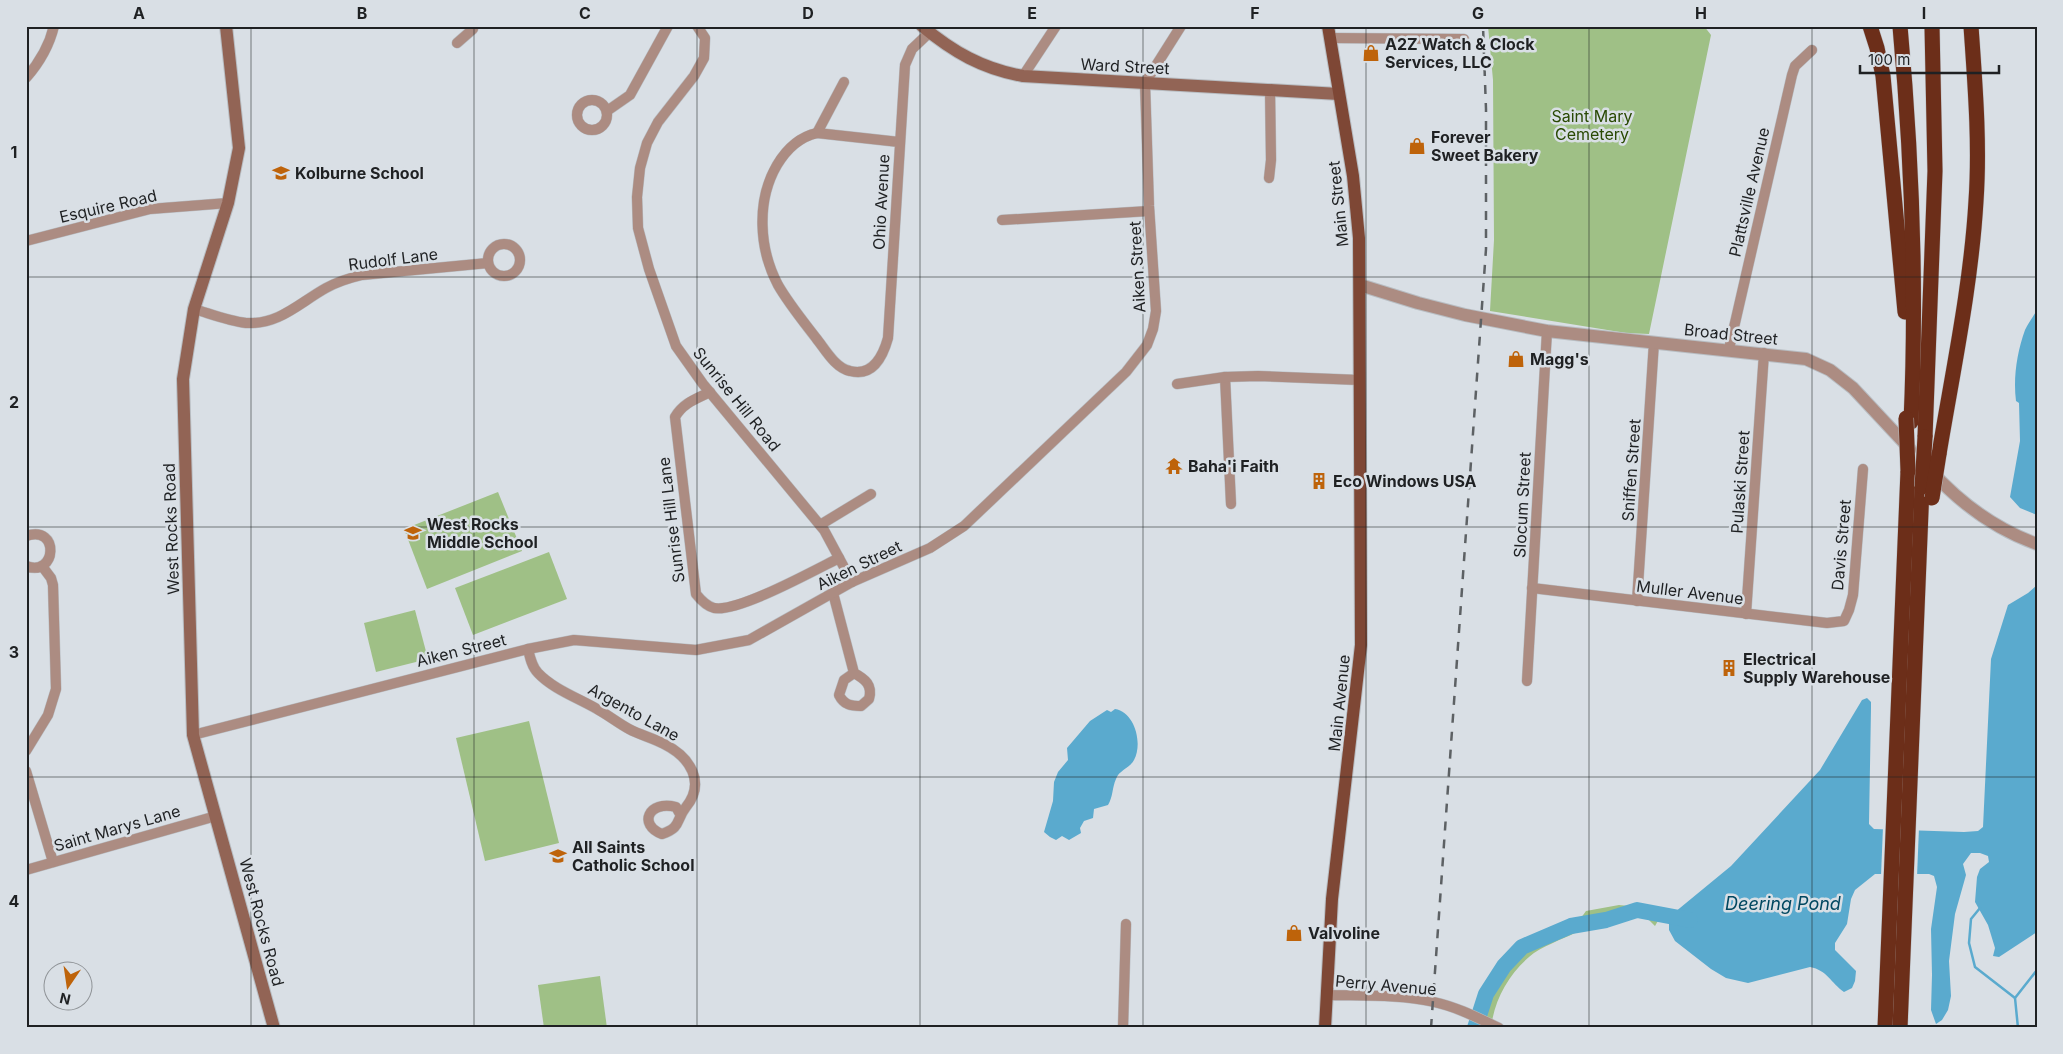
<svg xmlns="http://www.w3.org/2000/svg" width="2063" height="1054" font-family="Inter,sans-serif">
<rect width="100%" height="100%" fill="#d9dfe5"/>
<!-- green -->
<g fill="#9fc086">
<polygon points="1488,26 1704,26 1711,35 1649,334 1626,333 1490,311 1494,240 1493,80"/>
<polygon points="498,492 522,551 427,589 404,529"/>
<polygon points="549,552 567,599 473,635 455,588"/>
<polygon points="415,610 428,659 376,672 364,623"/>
<polygon points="529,721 559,843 485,861 456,738"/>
<path d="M1619 905 1650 908 1659 919 1655 926 1646 917 1620 913 1591 919 1584 928 1577 932C1563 939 1540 947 1529 957 1508 975 1494 1001 1491 1028L1483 1025 1485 1008 1501 976 1524 950 1578 922 1586 911Z"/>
<polygon points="600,976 607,1028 544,1028 538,985"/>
</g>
<!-- water -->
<g fill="#5aaace">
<path d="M2037 310V515L2020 508 2010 497 2020 441 2019 403 2016 401C2013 378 2017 352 2025 330 2028 323 2033 317 2037 310Z"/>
<path d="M2037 585V932L1999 957 1993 956 1995 948 1988 925 1975 902 1977 877 1980 869 1989 862 1988 856 1980 853H1971L1963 864 1966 875 1955 914 1949 961 1951 996 1948 1010 1942 1020 1936 1024 1931 1010 1932 975 1931 929 1937 887 1934 876 1929 874H1875L1855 890 1851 899 1847 924 1835 943V950L1856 971 1855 981 1852 988 1844 992C1831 983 1827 970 1810 967L1748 983 1726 978 1711 969 1675 941 1669 930V917L1731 866 1820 770 1862 700 1867 698 1871 702V708L1869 824 1874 829 1964 832 1978 831 1983 827 1991 659 2008 605 2028 593Z"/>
<path d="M1115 709C1135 712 1143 744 1134 760 1129 769 1119 770 1116 779 1112 788 1113 797 1108 805L1094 809 1093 818 1084 821 1080 828 1081 833 1069 840 1062 836 1056 840 1050 837 1044 832 1053 801 1054 782 1058 772 1068 760 1067 748 1090 721 1107 710 1111 712Z"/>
</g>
<!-- pier -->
<polygon fill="#d9dfe5" points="1883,827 1919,827 1917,877 1881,876"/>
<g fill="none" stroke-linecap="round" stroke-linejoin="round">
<!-- stream -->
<g stroke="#5aaace" stroke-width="2.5">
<polyline points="1980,908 1971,919 1969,943 1975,967 2015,998"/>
<polyline points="2018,1028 2015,998 2037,970"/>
</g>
<!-- river -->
<polyline stroke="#5aaace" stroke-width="16" points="1475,1028 1486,994 1504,966 1522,947 1571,926 1606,920 1637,910 1690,920"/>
<!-- minor casing -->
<g stroke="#b8bdc2" stroke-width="11">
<g id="minor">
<polyline points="697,26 705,38 704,58 694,76 658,122 647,143 640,168 637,197 638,228 649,269 676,346 703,384 824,530 852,582"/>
<polyline points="1330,38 1464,39"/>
<polyline points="457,43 473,29 473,26"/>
<polyline points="1023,76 1056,26"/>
<path d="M26 78C40 62 49 47 54 26"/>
<circle cx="592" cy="115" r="15"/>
<polyline points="607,111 630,95 668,26"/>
<polyline points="817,133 844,82"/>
<path d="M899 142 817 133C799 137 786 150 777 165 756 201 759 249 778 285 789 304 803 321 816 338 825 349 835 368 850 371 873 377 883 356 888 338L905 65 912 49 930 32"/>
<polyline points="1269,178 1271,160 1270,89"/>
<polyline points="1002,220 1149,211"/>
<polyline points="26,241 150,209 228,203"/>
<circle cx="504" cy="260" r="16"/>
<path d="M194 309C211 314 229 321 246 323 279 325 299 303 326 288 337 282 349 278 362 275L488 263"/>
<polyline points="1729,349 1792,75 1795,66 1812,50"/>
<polyline points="1225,377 1231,504"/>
<polyline points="1177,384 1225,377 1258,376 1359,380"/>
<path d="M710 392C696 399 683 403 675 417L696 594C700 599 706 606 714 608 737 613 815 570 839 558"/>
<polyline points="820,525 871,494"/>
<path d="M26 536C60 524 57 578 26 566"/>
<polyline points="1532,588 1827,623 1844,621 1849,610 1853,595 1863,469"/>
<path d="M833 593 854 673 844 680 839 695C844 705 851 706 861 706L869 699C873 685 865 679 854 673"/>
<polyline points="1637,601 1654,342"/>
<polyline points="1746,614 1764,353"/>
<path d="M528 649C530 658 532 667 538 673 553 689 578 698 597 709 608 715 618 723 629 729 640 735 653 738 664 744 690 757 706 782 686 807 675 821 682 827 662 834 638 825 648 800 676 807L680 814"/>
<polyline points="1527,681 1547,331"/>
<polyline points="193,735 528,649 574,640 696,650 749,640 852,582 930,548 964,526 1126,372 1147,345 1153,329 1156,311 1149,206 1145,83 1181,26"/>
<polyline points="26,751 48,715 56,689 53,585 51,578 42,566"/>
<polyline points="26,771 53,862"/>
<polyline points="26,870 216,816"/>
<path d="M1326 995C1361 996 1399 994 1434 1002 1457 1007 1478 1018 1499 1028"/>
<polyline points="1123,1028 1126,924"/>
</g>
</g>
<!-- tertiary casing -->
<g stroke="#b8bdc2" stroke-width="14">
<g id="tertiary">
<polyline points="1360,285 1418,303 1465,315 1547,331 1806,359 1830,370 1853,388 1910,449"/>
<path d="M1930 470C1960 503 1995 529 2037 544"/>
</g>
</g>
<!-- secondary casing -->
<g stroke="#b8bdc2" stroke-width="14">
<g id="secondary">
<polyline points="226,26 239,148 228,203 194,309 183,379 193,735 274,1028"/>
<path d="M922 26C953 52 983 69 1023 76L1339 94"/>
</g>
</g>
<!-- primary casing -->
<g stroke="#b8bdc2" stroke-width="14">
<polyline id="primary" points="1325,1028 1332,899 1361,645 1359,238 1353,176 1328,26"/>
</g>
<!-- motorway casing -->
<g stroke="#b8bdc2" stroke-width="16">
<g id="motorway">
<polyline points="1870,26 1877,48 1883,76 1905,312"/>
<path d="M1900 26C1912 158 1917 290 1911 422"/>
<polyline points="1925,437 1935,171 1932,26"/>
<path d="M1939 454C1953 370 1971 286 1976 201 1980 143 1975 84 1971 26"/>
<polyline points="1885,1028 1908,471"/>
<polyline points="1900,1028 1922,487"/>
</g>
</g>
<!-- minor -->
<use href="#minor" stroke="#ac8c82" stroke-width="10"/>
<!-- tertiary -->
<use href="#tertiary" stroke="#ac8c82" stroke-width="12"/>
<!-- secondary -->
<use href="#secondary" stroke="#926455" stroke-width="12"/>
<!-- primary -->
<use href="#primary" stroke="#7e4735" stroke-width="12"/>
<!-- motorway -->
<use href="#motorway" stroke="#6c2e19" stroke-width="15"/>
<!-- rail -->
<polyline stroke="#5d6164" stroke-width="2.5" stroke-dasharray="9 9" stroke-linecap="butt" points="1431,1028 1486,249 1486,109 1483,26"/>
<!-- motorway-bridge casing -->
<g stroke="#b8bdc2" stroke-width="16" stroke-linecap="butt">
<g id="motorway-bridge">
<polyline points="1906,418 1908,471"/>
<polyline points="1922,487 1925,437"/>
<polyline points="1932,498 1939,454"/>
</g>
</g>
<!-- motorway-bridge -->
<use href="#motorway-bridge" stroke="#6c2e19" stroke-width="15"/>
</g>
<!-- grid -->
<path fill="none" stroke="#1f2123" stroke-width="1" stroke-opacity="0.55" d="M251 26V1028M474 26V1028M697 26V1028M920 26V1028M1143 26V1028M1366 26V1028M1589 26V1028M1812 26V1028M26 277H2037M26 527H2037M26 777H2037"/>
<!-- icons -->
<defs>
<g id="shop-bare" transform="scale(1.35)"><path d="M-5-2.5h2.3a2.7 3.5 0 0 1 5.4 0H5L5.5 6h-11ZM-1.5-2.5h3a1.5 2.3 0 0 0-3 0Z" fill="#be630a" stroke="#d9dfe5" stroke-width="2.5" paint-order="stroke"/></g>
<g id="school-bare" transform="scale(1.35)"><path d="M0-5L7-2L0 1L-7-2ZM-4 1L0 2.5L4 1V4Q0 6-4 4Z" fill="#be630a" stroke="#d9dfe5" stroke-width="2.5" paint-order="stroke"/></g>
<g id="temple-bare" transform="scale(1.35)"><path d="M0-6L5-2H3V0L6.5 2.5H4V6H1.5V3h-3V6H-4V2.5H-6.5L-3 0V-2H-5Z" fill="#be630a" stroke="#d9dfe5" stroke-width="2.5" paint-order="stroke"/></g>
<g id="building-bare" transform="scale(1.35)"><path d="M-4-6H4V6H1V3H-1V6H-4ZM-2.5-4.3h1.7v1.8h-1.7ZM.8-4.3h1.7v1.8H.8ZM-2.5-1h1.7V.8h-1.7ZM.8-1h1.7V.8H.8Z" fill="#be630a" stroke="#d9dfe5" stroke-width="2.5" paint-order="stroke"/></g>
</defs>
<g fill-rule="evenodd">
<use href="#shop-bare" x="1371" y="53"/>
<use href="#shop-bare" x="1417" y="146"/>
<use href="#school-bare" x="281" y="173"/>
<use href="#shop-bare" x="1516" y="359"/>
<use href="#temple-bare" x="1174" y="466"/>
<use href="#building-bare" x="1319" y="481"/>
<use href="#school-bare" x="413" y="533"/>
<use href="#building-bare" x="1729" y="668"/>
<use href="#school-bare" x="558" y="856"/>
<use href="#shop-bare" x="1294" y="933"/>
</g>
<g text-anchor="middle" stroke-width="5" stroke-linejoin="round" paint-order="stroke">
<!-- poi labels -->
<g font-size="16" font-weight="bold" fill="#1f2123" stroke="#d9dfe5" text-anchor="start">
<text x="1385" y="50">A2Z Watch &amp; Clock<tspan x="1385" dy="18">Services, LLC</tspan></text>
<text x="1431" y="143">Forever<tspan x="1431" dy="18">Sweet Bakery</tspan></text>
<text x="295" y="179">Kolburne School</text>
<text x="1530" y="365">Magg's</text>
<text x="1188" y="472">Baha'i Faith</text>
<text x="1333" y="487">Eco Windows USA</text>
<text x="427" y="530">West Rocks<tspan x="427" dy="18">Middle School</tspan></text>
<text x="1743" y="665">Electrical<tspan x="1743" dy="18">Supply Warehouse</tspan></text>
<text x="572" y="853">All Saints<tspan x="572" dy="18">Catholic School</tspan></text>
<text x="1308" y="939">Valvoline</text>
</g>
<!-- street labels -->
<g font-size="16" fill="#1f2123" stroke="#d9dfe5">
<text transform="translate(1125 66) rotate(3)" y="6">Ward Street</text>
<text transform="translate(1749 192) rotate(-77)" y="6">Plattsville Avenue</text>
<text transform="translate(881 202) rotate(-87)" y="6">Ohio Avenue</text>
<text transform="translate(1338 204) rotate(-96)" y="6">Main Street</text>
<text transform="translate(108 206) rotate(-13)" y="6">Esquire Road</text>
<text transform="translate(393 259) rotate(-7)" y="6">Rudolf Lane</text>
<text transform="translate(1137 267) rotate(-93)" y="6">Aiken Street</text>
<text transform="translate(1731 334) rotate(6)" y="6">Broad Street</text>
<text transform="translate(737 399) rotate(51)" y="6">Sunrise Hill Road</text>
<text transform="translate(1631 470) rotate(-86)" y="6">Sniffen Street</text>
<text transform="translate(1740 482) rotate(-86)" y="6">Pulaski Street</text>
<text transform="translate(1522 505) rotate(-87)" y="6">Slocum Street</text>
<text transform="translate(671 520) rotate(-97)" y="6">Sunrise Hill Lane</text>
<text transform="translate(171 529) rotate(-92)" y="6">West Rocks Road</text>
<text transform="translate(1841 545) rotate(-85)" y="6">Davis Street</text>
<text transform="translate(859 565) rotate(-26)" y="6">Aiken Street</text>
<text transform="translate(1690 592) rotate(7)" y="6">Muller Avenue</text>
<text transform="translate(461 650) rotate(-14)" y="6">Aiken Street</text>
<text transform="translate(1339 703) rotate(-84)" y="6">Main Avenue</text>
<text transform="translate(634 712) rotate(29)" y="6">Argento Lane</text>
<text transform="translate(117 828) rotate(-16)" y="6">Saint Marys Lane</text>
<text transform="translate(262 922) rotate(75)" y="6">West Rocks Road</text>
<text transform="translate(1386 985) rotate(5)" y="6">Perry Avenue</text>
</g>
<!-- park labels -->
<g font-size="16" fill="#294903" stroke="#d9dfe5">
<text x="1592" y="122">Saint Mary<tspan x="1592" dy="18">Cemetery</tspan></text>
</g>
<!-- water labels -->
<g font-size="18" font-style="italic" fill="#004760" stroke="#d9dfe5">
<text x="1783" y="910">Deering Pond</text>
</g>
</g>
<!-- border -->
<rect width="2063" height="1054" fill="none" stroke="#d9dfe5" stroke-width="55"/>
<!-- north arrow -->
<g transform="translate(68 986) rotate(193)"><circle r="24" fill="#d9dfe5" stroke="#8f9397"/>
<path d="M0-4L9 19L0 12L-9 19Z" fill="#be630a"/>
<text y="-8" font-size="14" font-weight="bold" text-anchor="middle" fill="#1f2123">N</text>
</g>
<!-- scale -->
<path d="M1860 65v8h139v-8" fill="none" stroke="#1f2123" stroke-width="2.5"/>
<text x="1868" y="65" font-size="15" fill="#1f2123" stroke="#d9dfe5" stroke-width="4" paint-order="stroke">100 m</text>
<rect x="28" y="28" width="2008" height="998" fill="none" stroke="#1f2123" stroke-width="2"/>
<g font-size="16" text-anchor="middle" font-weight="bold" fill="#1f2123">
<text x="139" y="19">A</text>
<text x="362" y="19">B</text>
<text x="585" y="19">C</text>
<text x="808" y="19">D</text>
<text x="1032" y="19">E</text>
<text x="1255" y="19">F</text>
<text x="1478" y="19">G</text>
<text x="1701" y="19">H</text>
<text x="1924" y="19">I</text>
<text x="14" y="158">1</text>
<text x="14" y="408">2</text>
<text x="14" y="658">3</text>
<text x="14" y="907">4</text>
</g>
</svg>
